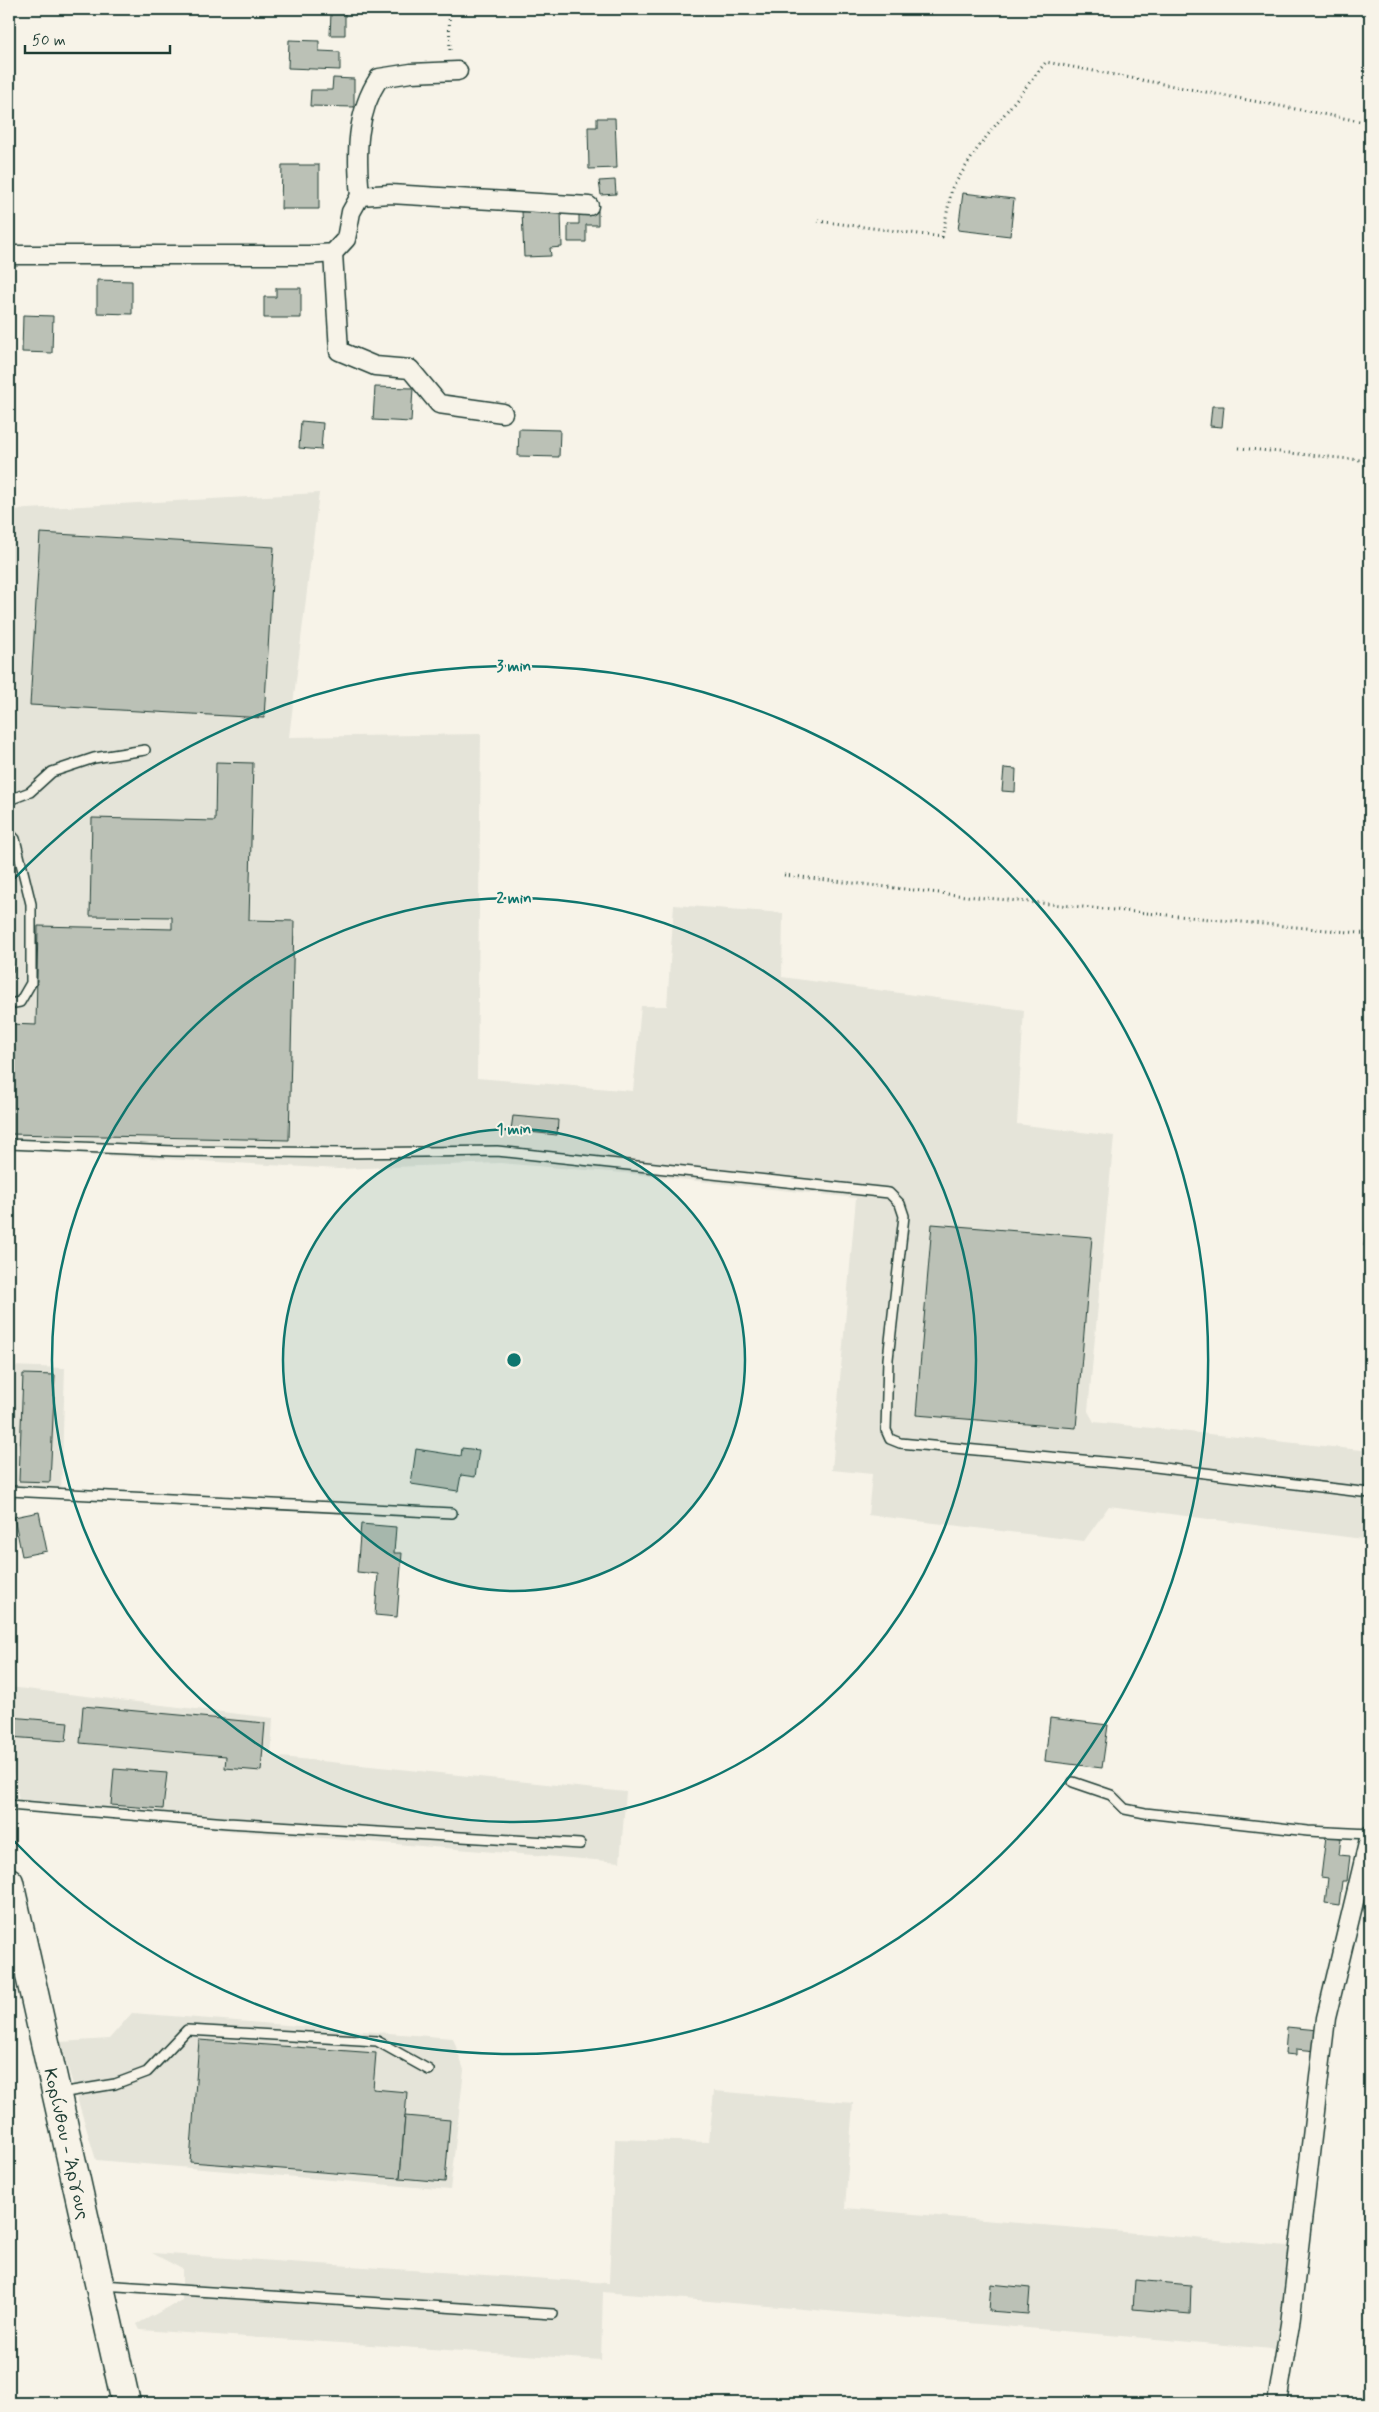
<svg xmlns="http://www.w3.org/2000/svg" width="1379" height="2412" font-family="Mynerve,sans-serif">
<rect width="100%" height="100%" fill="#f7f3e8"/>
<filter id="ink" filterUnits="userSpaceOnUse"><feTurbulence type="fractalNoise" baseFrequency=".02" numOctaves="2"/><feDisplacementMap in="SourceGraphic" scale="10" xChannelSelector="R" yChannelSelector="G"/><feConvolveMatrix kernelMatrix="1 2 1 2 8 2 1 2 1" color-interpolation-filters="sRGB"/></filter>
<g filter="url(#ink)">
<!-- built -->
<g fill="#e5e4d9">
<polygon points="319,493 289,737 481,734 477,1078 633,1091 641,1006 667,1006 674,905 783,913 782,977 1024,1010 1017,1124 1114,1136 1088,1411 1094,1422 1370,1451 1370,1540 1109,1506 1084,1541 868,1515 872,1474 832,1470 856,1198 624,1173 500,1163 339,1169 9,1150 9,510"/>
<polygon points="9,1366 65,1368 61,1494 9,1491"/>
<polygon points="9,1687 273,1718 271,1756 626,1792 620,1862 234,1831 21,1809 9,1754"/>
<polygon points="132,2013 453,2038 464,2070 450,2190 96,2160 60,2042 109,2039"/>
<polygon points="714,2091 853,2103 845,2208 1299,2247 1285,2350 603,2292 601,2360 140,2330 137,2324 182,2300 182,2269 152,2253 609,2283 615,2139 709,2142"/>
</g>
<!-- building -->
<g fill="#bbc1b6" stroke="#1f3d34">
<polygon points="331,13 345,13 345,35 330,35"/>
<polygon points="289,40 319,41 319,51 340,52 340,70 288,68"/>
<polygon points="333,78 354,79 354,107 310,106 311,90 332,90"/>
<polygon points="597,118 615,118 617,168 589,169 588,127 597,127"/>
<polygon points="282,165 319,165 319,209 281,209"/>
<polygon points="615,180 616,194 601,195 599,181"/>
<polygon points="963,193 1014,199 1010,236 958,230"/>
<polygon points="561,210 562,247 550,248 551,256 524,257 522,211"/>
<polygon points="579,211 598,211 598,225 586,225 586,242 568,242 568,224 579,224"/>
<polygon points="97,280 132,281 132,314 97,313"/>
<polygon points="276,288 301,288 301,318 264,318 264,297 276,297"/>
<polygon points="23,315 53,316 52,353 22,352"/>
<polygon points="375,387 413,388 411,422 373,420"/>
<polygon points="1212,406 1224,406 1222,427 1210,426"/>
<polygon points="301,421 323,423 321,450 299,448"/>
<polygon points="519,429 560,430 559,457 518,456"/>
<polygon points="40,533 274,547 264,718 30,705"/>
<polygon points="216,762 253,763 249,920 294,921 289,1140 9,1134 9,1024 36,1025 38,926 172,929 172,917 90,916 92,818 215,821"/>
<polygon points="1004,768 1016,769 1015,792 1002,791"/>
<polygon points="9,938 14,971 9,972"/>
<polygon points="513,1116 558,1120 557,1135 511,1130"/>
<polygon points="1368,1206 1370,1206 1370,1246 1364,1246"/>
<polygon points="932,1224 1092,1237 1076,1428 916,1415"/>
<polygon points="23,1374 55,1375 50,1482 19,1481"/>
<polygon points="462,1448 479,1450 475,1477 461,1475 458,1491 411,1484 416,1449 461,1456"/>
<polygon points="39,1512 47,1551 22,1556 14,1517"/>
<polygon points="361,1524 396,1527 394,1553 402,1553 397,1617 375,1615 378,1574 357,1572"/>
<polygon points="83,1706 265,1723 261,1771 225,1768 226,1756 80,1743"/>
<polygon points="10,1717 68,1722 66,1741 9,1737"/>
<polygon points="1050,1718 1108,1725 1102,1768 1045,1761"/>
<polygon points="114,1769 167,1773 163,1809 111,1805"/>
<polygon points="1326,1836 1341,1838 1339,1855 1350,1856 1347,1881 1342,1881 1339,1905 1325,1903 1328,1878 1321,1877"/>
<polygon points="1287,2027 1318,2030 1317,2051 1296,2049 1296,2055 1285,2054"/>
<polygon points="199,2040 376,2053 373,2089 407,2092 400,2178 190,2162"/>
<polygon points="405,2116 450,2120 445,2182 400,2178"/>
<polygon points="1135,2280 1191,2285 1190,2314 1133,2309"/>
<polygon points="991,2284 1030,2288 1028,2314 989,2311"/>
</g>
<g fill="none" stroke-linecap="round" stroke-linejoin="round">
<!-- service casing -->
<g stroke="#1f3d34" stroke-width="12">
<g id="service">
<polyline points="9,800 30,792 52,772 94,758 145,750"/>
<polyline points="9,833 15,839 31,904 31,983 20,1002 9,1004"/>
<polyline points="9,1144 173,1151 348,1153 497,1151 889,1193 900,1204 904,1216 888,1359 886,1430 890,1439 900,1443 1147,1466 1370,1493"/>
<polyline points="9,1491 452,1513"/>
<polyline points="1073,1782 1111,1795 1125,1809 1145,1813 1308,1831 1370,1834"/>
<polyline points="9,1805 228,1823 580,1844"/>
<polyline points="60,2093 115,2084 147,2072 187,2030 377,2041 429,2070"/>
<polyline points="102,2285 553,2314"/>
</g>
</g>
<!-- minor casing -->
<g stroke="#1f3d34" stroke-width="21">
<g id="minor">
<path d="M360 196C356 154 356 113 379 78L411 73 458 71"/>
<polyline points="333,253 339,351 375,366 410,369 439,404 503,413"/>
<polyline points="9,255 309,255 333,253 346,239 351,212 360,196 390,194 589,206"/>
<polyline points="1277,2403 1290,2324 1326,2018 1370,1835"/>
</g>
</g>
<!-- primary casing -->
<g stroke="#1f3d34" stroke-width="31">
<g id="primary">
<path id="s1" d="M9 1882 126 2403"/>
</g>
</g>
<!-- path -->
<g stroke="#1f3d34" stroke-width="3" stroke-dasharray="1 4" stroke-linecap="butt">
<polyline points="449,9 450,54"/>
<polyline points="818,221 942,237 952,188 979,146 1046,62 1370,123"/>
<polyline points="1239,448 1370,461"/>
<polyline points="784,875 965,896 1370,934"/>
</g>
<!-- service -->
<use href="#service" stroke="#f7f3e8" stroke-width="9"/>
<!-- minor -->
<use href="#minor" stroke="#f7f3e8" stroke-width="18"/>
<!-- primary -->
<use href="#primary" stroke="#f7f3e8" stroke-width="28"/>
</g>
</g>
<!-- distance rings -->
<circle cx="514" cy="1360" r="231" fill="#0f766e" fill-opacity=".12"/>
<g fill="none" stroke="#0f766e" stroke-width="2.5">
<circle cx="514" cy="1360" r="231"/>
<circle cx="514" cy="1360" r="462"/>
<path d="M11 882A694 694 0 1 1 11 1838"/>
</g>
<g text-anchor="middle" stroke-width="4" stroke-linejoin="round" paint-order="stroke">
<!-- street labels -->
<g font-size="19" fill="#1f3d34" stroke="#f7f3e8">
<text dy="7" stroke="none"><textPath href="#s1" startOffset="268">Κορίνθου - Άργους</textPath></text>
</g>
</g>
<circle cx="514" cy="1360" r="8" fill="#0f766e" stroke="#f7f3e8" stroke-width="2.5"/>
<g font-size="15" text-anchor="middle" font-weight="bold" fill="#0f766e" stroke="#f7f3e8" stroke-width="4" stroke-linejoin="round" paint-order="stroke">
<text x="514" y="671">3 min</text>
<text x="514" y="903">2 min</text>
<text x="514" y="1134">1 min</text>
</g>
<!-- margin -->
<rect width="1379" height="2412" fill="none" stroke="#f7f3e8" stroke-width="30"/>
<rect x="15" y="15" width="1349" height="2382" fill="none" stroke="#1f3d34" stroke-width="2" filter="url(#ink)"/>
<!-- scale -->
<path d="M25 45v8h145v-8" fill="none" stroke="#1f3d34" stroke-width="2.5"/>
<text x="32" y="45" font-size="15" fill="#1f3d34" stroke="#f7f3e8" stroke-width="4" paint-order="stroke">50 m</text>
</svg>
